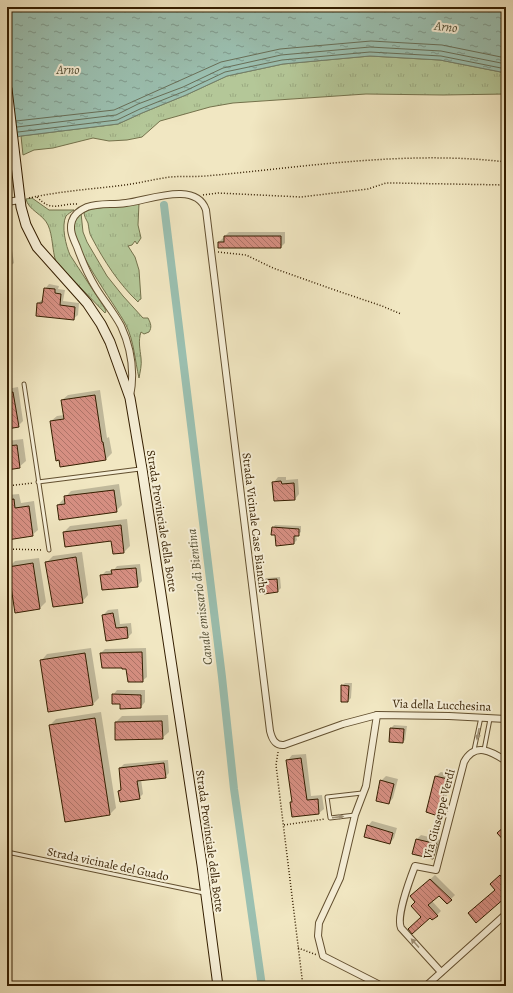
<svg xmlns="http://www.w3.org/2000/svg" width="513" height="993" font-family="Alegreya,serif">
<defs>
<pattern id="grass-tufts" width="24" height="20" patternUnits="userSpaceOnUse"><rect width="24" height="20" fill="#b4c798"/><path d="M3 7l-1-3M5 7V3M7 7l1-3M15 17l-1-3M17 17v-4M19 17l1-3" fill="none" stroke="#9baa81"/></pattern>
<pattern id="water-ripples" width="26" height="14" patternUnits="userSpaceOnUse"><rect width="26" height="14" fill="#9bc0b1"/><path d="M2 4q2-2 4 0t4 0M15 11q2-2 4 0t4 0" fill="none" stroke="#7f9b8e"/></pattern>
<pattern id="building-back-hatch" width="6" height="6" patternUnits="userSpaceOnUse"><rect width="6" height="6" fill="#d68f82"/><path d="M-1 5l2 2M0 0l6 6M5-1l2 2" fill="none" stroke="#ae7468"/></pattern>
</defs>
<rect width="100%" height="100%" fill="#f1e7c2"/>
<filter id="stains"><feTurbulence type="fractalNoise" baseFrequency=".005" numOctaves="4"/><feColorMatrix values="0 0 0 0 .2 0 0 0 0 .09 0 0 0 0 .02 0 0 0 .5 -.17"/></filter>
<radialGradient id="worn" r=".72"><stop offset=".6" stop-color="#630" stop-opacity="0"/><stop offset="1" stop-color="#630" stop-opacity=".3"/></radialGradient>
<!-- grass -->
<g fill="url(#grass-tufts)" stroke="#74724c">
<polygon points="370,56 440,60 506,73 506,94 443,95 366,94 233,103 210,107 160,121 142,137 127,140 109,141 93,138 53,148 34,150 23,155 21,136 118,124 142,113 186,95 227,76 283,64"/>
<path d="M32 198 49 210H74C71 212 68 214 66 216 61 226 66 246 70 255L104 307 106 311 105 313 56 262C52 250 53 236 48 225 43 214 28 210 26 199Z"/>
<path d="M139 203 138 225 141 238 137 244 135 241 132 245 128 246 135 257 139 270 141 299 139 300 138 302C119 284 104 261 92 238 89 234 89 228 88 223 86 219 84 216 84 212L91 209Z"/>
<path d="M81 213 83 232 87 242 107 276 123 296 143 318H148C151 324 152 327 149 332L144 334 141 332C138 341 140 349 141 358 142 365 140 372 139 378 135 361 134 341 126 325 116 305 64 239 75 219 76 217 80 215 81 213Z"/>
</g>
<!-- water -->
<polygon fill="url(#water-ripples)" stroke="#727f6a" points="7,7 506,7 506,73 440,60 370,56 283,64 227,76 186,95 142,113 118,124 21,136 7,140"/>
<!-- shadow -->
<g fill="#0003">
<polygon points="229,232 285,232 285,243 281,247 219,242"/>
<polygon points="11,244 14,263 9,267 7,268 7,245"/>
<polygon points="49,284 59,286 58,289 65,290 63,301 79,303 78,315 73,319 38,303 43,299 45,289"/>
<polygon points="18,387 23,421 18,426 7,428 7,389"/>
<polygon points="100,390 107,438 109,437 112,453 106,459 61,466 51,421 57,416 64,415 62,400 68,395"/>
<polygon points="23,439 26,461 19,467 7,469 7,441"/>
<polygon points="278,477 286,477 286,480 298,479 299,494 295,499 274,482"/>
<polygon points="119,484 122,505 116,511 58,505 71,491"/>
<polygon points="19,494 21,503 34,501 38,530 32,535 7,539 7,495"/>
<polygon points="127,519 130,546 124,552 112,540 64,532 70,526"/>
<polygon points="275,525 301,526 301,532 296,535 297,540 294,543 276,534 273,528"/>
<polygon points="168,549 169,556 163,558 162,551"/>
<polygon points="82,552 88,595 82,602 47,562 53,556"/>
<polygon points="39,558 46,602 40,608 9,567 15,561"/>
<polygon points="140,564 142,581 137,586 101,576 106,571 113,571 117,566"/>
<polygon points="280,577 281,588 278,591 263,581 266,578"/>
<polygon points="118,609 120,624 131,623 132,633 128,637 107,640 103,615 108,610"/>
<polygon points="91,648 99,698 93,704 41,661 47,654"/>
<polygon points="146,648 147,677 142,681 127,668 101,653 105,649"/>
<polygon points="345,683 352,683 351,698 348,701 342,686"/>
<polygon points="117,690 145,690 145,702 141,707 121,703 113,695"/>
<polygon points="101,712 116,808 110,814 50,725 56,719"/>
<polygon points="168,715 169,732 162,738 116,722 122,716"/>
<polygon points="394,725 407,726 405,740 403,742 390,741 391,728"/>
<polygon points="306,754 311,796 322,795 324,809 319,813 293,816 291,803 293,801 288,760 292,755"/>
<polygon points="168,760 169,773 165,777 141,779 143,794 139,798 119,791 122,788 120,768 124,764"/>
<polygon points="441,772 452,775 443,810 438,815 427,812 436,776"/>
<polygon points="386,776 398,779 393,798 389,803 381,781"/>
<polygon points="372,821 397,828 394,838 390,843 368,826"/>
<polygon points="421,835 441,840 437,853 432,858 413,853 417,839"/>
<polygon points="505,872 506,873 506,901 496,890 496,880"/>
<polygon points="435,875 455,895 447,903 439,895 432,901 441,911 437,915 422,917 417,902 416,892"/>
</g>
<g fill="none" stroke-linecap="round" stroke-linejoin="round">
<!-- shore -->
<g stroke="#686f58" stroke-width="1">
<polyline points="16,121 114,110 221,62 280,49 371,41 442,45 506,58"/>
<polyline points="17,127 116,115 138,104 183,87 223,68 281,55 370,47 441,51 506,64"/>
<polyline points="18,132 117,120 140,109 185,91 225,72 282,60 370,52 441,56 506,69"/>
</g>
<!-- canal -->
<polyline stroke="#9bc0b1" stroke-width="8" points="164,205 222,677 234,789 262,986"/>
</g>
<!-- building -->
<g fill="url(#building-back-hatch)" stroke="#341e00">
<polygon points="224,236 281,236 281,248 218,248 218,242 224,242"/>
<polygon points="44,288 55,289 55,293 61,294 60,305 75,307 74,320 36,316 37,303 42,303"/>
<polygon points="13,392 19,427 7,429 7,393"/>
<polygon points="95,395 102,442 103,442 106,460 60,467 59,460 56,461 50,421 64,419 61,400"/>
<polygon points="17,445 20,468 7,470 7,446"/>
<polygon points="281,481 282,484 294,483 295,500 274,501 272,482"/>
<polygon points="114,490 117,512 59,520 57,505 65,504 64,496"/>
<polygon points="14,499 15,508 29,506 33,536 7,540 7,500"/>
<polygon points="121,525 124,553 113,554 111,541 65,547 63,532"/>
<polygon points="272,527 299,529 299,536 294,536 294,544 276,546 275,535 271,535"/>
<polygon points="76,557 83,603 53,607 45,562"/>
<polygon points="33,563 40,609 15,613 8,567"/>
<polygon points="136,568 138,587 102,590 100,575 112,574 111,570"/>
<polygon points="277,579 278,592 264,594 262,580"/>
<polygon points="113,613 116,628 127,627 128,638 106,641 102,615"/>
<polygon points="142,652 143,682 128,682 126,669 122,669 122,668 102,668 100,653"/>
<polygon points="85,653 93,705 48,712 40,660"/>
<polygon points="341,685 349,686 348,702 341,702"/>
<polygon points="112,694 141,695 141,708 120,709 120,704 112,704"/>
<polygon points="95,718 110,815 65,822 49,725"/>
<polygon points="162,721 163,739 115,740 115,722"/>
<polygon points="390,728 404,729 403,743 389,742"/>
<polygon points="301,758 307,800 318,799 319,814 292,817 290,802 292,802 286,760"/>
<polygon points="164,763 166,778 137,781 140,799 120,802 118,791 121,790 119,768"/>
<polygon points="435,776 448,779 438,816 426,812"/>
<polygon points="380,780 394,784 389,804 376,801"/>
<polygon points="367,825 393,833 390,844 364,837"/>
<polygon points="506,825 506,843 497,833"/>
<polygon points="416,839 437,844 433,859 412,854"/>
<polygon points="500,875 502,878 506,875 506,897 476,923 468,913 495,890 490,884"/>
<polygon points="430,879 452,900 447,904 439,896 428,905 438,916 432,920 430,918 412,934 408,929 421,917 411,906 415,902 410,896"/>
</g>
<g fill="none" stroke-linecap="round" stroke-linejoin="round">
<!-- service casing -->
<g stroke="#635030" stroke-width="5">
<g id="service">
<polyline points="24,384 49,550"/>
<polyline points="38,482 140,469"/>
<polyline points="474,750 481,717"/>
<polyline points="484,750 490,719"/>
<polyline points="355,815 330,818 327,797 362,793"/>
<polyline points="7,852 204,893"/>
</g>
</g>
<!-- minor casing -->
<g stroke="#635030" stroke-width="8">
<g id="minor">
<polyline points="7,202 20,200"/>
<path d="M130 397C135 372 132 350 121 326 114 313 104 301 96 288 88 275 82 261 77 247 73 238 69 230 72 221 74 214 80 210 87 207 99 203 113 205 126 203 147 201 196 180 206 210L270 731C272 739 275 746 284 745L343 724 377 715 449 716 506 719"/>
<polyline points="377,715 366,786 355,815 340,878 319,923 318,936 323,956 382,986"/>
<path d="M441 972 401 928C396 917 410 879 415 866L436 870 464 762C475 742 491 751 506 761"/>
<polyline points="426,986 506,914"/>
</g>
</g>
<!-- secondary casing -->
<g stroke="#341e00" stroke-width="11">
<polyline id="secondary" points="7,89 21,207 26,225 37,247 87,303 101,324 110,342 130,398 142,469 202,865 218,986"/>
</g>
<!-- path -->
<g stroke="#341e00" stroke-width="1.5" stroke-dasharray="1 2" stroke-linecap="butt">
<polyline points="203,195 218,193 301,197 368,189 386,183 394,183 506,185"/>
<path d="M37 197C52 213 60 203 78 204"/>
<path d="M29 198C61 191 93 189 125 185 140 183 155 179 170 177 182 176 194 177 206 176 306 167 406 150 506 162"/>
<polyline points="218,252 246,255 273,268 329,288 382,306 401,314"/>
<polyline points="7,486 33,483"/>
<polyline points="7,549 43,550"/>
<polyline points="278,752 276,765 303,986"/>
<polyline points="284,825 325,819"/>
<polyline points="298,948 317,955"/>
</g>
<!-- service -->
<use href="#service" stroke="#f6efd7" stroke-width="3"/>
<!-- minor -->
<use href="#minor" stroke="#f6efd7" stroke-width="6"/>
<!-- secondary -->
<use href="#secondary" stroke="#f6efd7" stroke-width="9"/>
</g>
<!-- one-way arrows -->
<defs><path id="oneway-solid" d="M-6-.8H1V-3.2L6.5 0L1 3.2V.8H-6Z"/></defs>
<g fill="#9f9176">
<use href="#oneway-solid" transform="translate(478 734) rotate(101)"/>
<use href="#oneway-solid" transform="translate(338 817) rotate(-7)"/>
<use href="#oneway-solid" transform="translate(415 943) rotate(-132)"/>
</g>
<g text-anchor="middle" stroke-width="4" stroke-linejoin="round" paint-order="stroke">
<!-- street labels -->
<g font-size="12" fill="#341e00" stroke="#f6efd7">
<text transform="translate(162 521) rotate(81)" y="4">Strada Provinciale della Botte</text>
<text transform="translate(255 523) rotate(83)" y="4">Strada Vicinale Case Bianche</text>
<text transform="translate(442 705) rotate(2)" y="4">Via della Lucchesina</text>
<text transform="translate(439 814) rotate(-75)" y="4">Via Giuseppe Verdi</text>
<text transform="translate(210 841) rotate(82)" y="4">Strada Provinciale della Botte</text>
<text transform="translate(108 864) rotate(12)" y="4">Strada vicinale del Guado</text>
</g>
<!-- water labels -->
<g font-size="13" font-style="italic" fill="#534f35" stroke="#f6efd7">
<text transform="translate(446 26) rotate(6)" y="5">Arno</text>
<text x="68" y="74">Arno</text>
<text transform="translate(199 597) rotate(-97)" y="5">Canale emissario di Bientina</text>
</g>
</g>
<!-- margin -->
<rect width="513" height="993" fill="none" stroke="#f1e7c2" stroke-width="24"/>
<rect x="8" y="8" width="497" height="977" fill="none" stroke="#341e00" stroke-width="2"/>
<rect x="12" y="12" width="489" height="969" fill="none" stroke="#341e00"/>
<rect width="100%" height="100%" filter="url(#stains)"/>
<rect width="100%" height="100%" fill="url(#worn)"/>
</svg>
